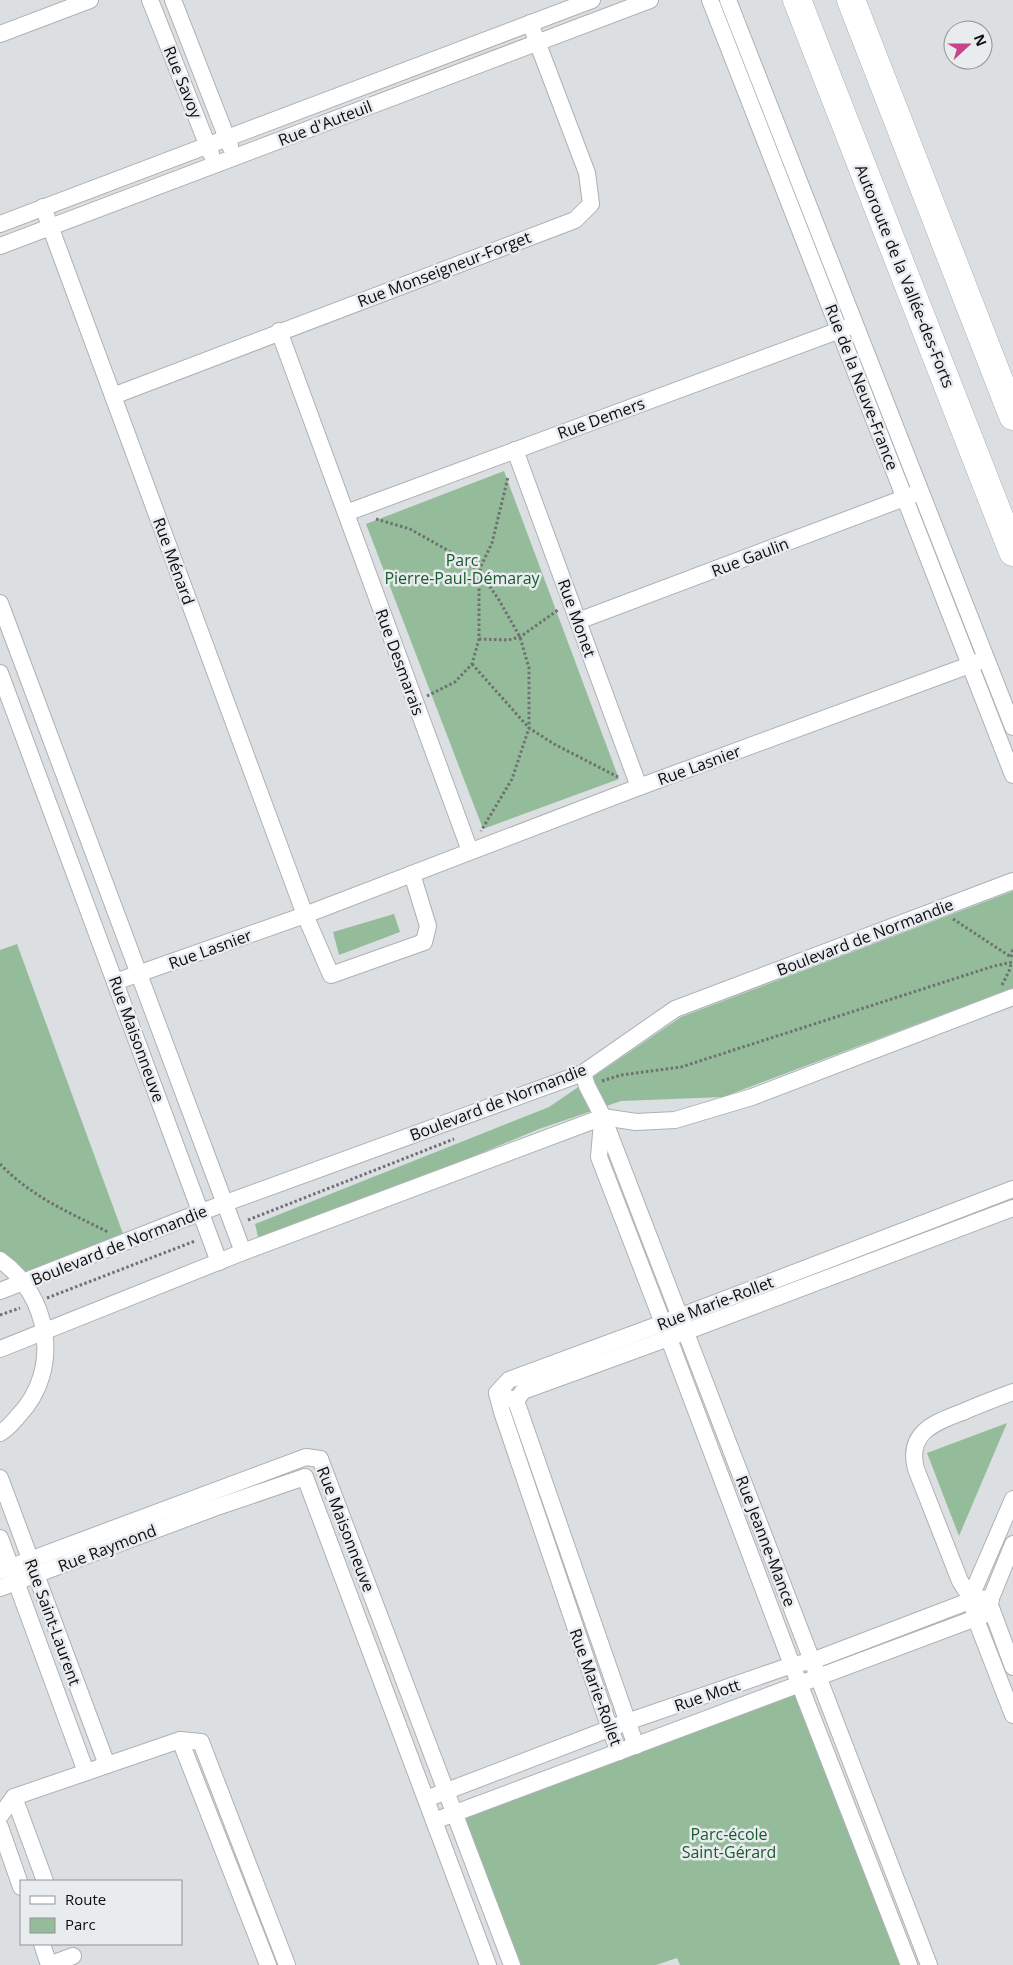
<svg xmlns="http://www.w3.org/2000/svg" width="1013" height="1965" font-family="'Open Sans',sans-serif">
<rect width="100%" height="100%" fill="#dbdfe2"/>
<!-- green -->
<g fill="#94bc9b">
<polygon points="504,471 619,779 483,829 366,524"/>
<polygon points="1013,891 1013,988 723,1097 621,1101 539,1129 260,1245 255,1224 549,1107 681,1017"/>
<polygon points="394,914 400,932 339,955 333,932"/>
<polygon points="17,944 126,1242 26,1282 0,1258 0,950"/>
<polygon points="1007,1423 959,1536 927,1453"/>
<polygon points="799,1686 910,1965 680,1965 677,1958 656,1965 512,1965 455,1814"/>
</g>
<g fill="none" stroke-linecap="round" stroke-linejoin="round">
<!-- street casing -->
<g stroke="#aeb1b4" stroke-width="18">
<g id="street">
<polyline points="150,0 211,154"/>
<polyline points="173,0 230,146"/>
<polyline points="710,0 1013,775"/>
<polyline points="728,0 1013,727"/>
<polyline points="0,34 90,0"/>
<polyline points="43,207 305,915 331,975 424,942 428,926 412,874"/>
<polyline points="0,224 592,0"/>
<polyline points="0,246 650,0"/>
<polyline points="279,331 470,851"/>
<polyline points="113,396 575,220 591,204 587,173 530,23"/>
<polyline points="515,450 639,787"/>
<polyline points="346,513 848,327"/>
<polyline points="0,603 243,1252"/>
<polyline points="578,621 915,494"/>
<polyline points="0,673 219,1262"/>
<polyline points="115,982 305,915 639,787 986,659"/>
<polyline points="583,1073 587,1086 603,1117 929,1965"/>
<polyline points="602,1122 599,1157 663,1323 792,1665 909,1965"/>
<path d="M0 1260C50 1295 62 1370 19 1415 13 1422 8 1429 0 1433"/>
<polyline points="0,1291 201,1212 583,1073 675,1009 1013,881"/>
<polyline points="0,1349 243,1252 603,1117 636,1122 675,1120 752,1097 1013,997"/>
<polyline points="497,1393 509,1380 663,1323 1013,1189"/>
<polyline points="497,1393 502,1412 610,1729 619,1752"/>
<polyline points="506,1397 516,1401 636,1746"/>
<polyline points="516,1401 523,1391 685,1332 1013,1208"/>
<polyline points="320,1459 512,1965"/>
<polyline points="305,1477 488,1965"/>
<polyline points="0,1478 107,1765"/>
<polyline points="1013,1499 975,1587 972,1600 975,1617 1013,1715"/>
<polyline points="0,1538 86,1772"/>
<polyline points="1013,1544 991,1598 990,1605 1013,1667"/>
<polyline points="0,1571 306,1457 320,1459"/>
<polyline points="0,1588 214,1508 305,1477"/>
<path d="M972 1600 960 1581 916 1469C906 1431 937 1422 965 1411 981 1404 997 1398 1013 1392"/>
<polyline points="180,1740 268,1965"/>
<polyline points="14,1797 45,1881"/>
<polyline points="426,1799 627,1722 792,1665 812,1661 972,1600 991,1598"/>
<polyline points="0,1816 14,1797 180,1740 201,1742 287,1965"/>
<polyline points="434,1821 992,1612"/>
<polyline points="0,1827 21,1887"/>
<polyline points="42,1944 49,1965"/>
<polyline points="49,1965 73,1956"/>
</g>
</g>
<!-- highway casing -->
<g stroke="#aeb1b4" stroke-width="29">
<g id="highway">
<polyline points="797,0 1013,552"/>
<polyline points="851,0 1013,416"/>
</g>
</g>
<!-- path -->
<g stroke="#6e7072" stroke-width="3" stroke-dasharray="2.5 2.5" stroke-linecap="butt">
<polyline points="376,519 410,529 449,551 480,572 499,600 520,637 529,668 529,728 512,779 481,831"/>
<polyline points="479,639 508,640 520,637 558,610"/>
<polyline points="472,664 529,728 554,744 618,777"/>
<polyline points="427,696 455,682 472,664 479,639 479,577 481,566 492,543 508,477"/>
<polyline points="953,919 1011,957"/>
<polyline points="1011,957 1013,948"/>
<polyline points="1002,985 1010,969 1011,962"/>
<polyline points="602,1081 621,1075 681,1067 994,966 1013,962"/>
<path d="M0 1164C32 1197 68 1212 108 1232"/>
<polyline points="248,1220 454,1139"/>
<polyline points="47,1298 195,1241"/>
<polyline points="0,1315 20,1308"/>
</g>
<!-- street -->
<use href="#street" stroke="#fff" stroke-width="16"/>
<!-- highway -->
<use href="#highway" stroke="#fff" stroke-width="28"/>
</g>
<g text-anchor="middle" stroke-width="5" stroke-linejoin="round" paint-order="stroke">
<!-- street labels -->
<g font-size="16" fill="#0c0d0e" stroke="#e8ecef">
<text transform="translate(183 82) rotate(68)" y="6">Rue Savoy</text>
<text transform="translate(325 123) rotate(-21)" y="6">Rue d'Auteuil</text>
<text transform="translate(444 269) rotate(-21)" y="6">Rue Monseigneur-Forget</text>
<text transform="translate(905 276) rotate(68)" y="6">Autoroute de la Vallée-des-Forts</text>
<text transform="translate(862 387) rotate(69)" y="6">Rue de la Neuve-France</text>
<text transform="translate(601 418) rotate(-20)" y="6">Rue Demers</text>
<text transform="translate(750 557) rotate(-21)" y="6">Rue Gaulin</text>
<text transform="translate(174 561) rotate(70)" y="6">Rue Ménard</text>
<text transform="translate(577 618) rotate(70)" y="6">Rue Monet</text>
<text transform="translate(400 662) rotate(70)" y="6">Rue Desmarais</text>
<text transform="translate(699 765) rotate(-20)" y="6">Rue Lasnier</text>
<text transform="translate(865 937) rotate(-21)" y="6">Boulevard de Normandie</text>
<text transform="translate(210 949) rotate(-20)" y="6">Rue Lasnier</text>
<text transform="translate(137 1039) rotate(70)" y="6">Rue Maisonneuve</text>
<text transform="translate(498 1102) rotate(-21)" y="6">Boulevard de Normandie</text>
<text transform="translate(119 1245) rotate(-22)" y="6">Boulevard de Normandie</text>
<text transform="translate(715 1303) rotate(-21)" y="6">Rue Marie-Rollet</text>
<text transform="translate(346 1529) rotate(69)" y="6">Rue Maisonneuve</text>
<text transform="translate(766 1541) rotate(69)" y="6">Rue Jeanne-Mance</text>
<text transform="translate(107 1548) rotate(-21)" y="6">Rue Raymond</text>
<text transform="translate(53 1622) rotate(70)" y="6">Rue Saint-Laurent</text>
<text transform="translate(596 1687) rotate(70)" y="6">Rue Marie-Rollet</text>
<text transform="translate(707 1695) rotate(-19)" y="6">Rue Mott</text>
</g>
<!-- park labels -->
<g font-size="16" fill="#1a5a2e" stroke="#e8ecef">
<text x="462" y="566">Parc<tspan x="462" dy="18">Pierre-Paul-Démaray</tspan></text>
<text x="729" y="1840">Parc-école<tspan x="729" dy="18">Saint-Gérard</tspan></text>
</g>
</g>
<!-- legend -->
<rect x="20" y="1880" width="162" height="65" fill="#e8ecef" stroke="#909395"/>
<rect x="30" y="1896" width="25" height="8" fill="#ffffff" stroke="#909395"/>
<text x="65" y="1905" font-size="15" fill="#0c0d0e">Route</text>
<rect x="30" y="1918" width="25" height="15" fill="#94bc9b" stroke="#909395"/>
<text x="65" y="1930" font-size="15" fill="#0c0d0e">Parc</text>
<!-- north arrow -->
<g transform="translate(968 45) rotate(69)"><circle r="24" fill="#e8ecef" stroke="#909395"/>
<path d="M0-4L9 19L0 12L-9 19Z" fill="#c84387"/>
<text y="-8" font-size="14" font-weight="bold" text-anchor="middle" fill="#0c0d0e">N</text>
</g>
</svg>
